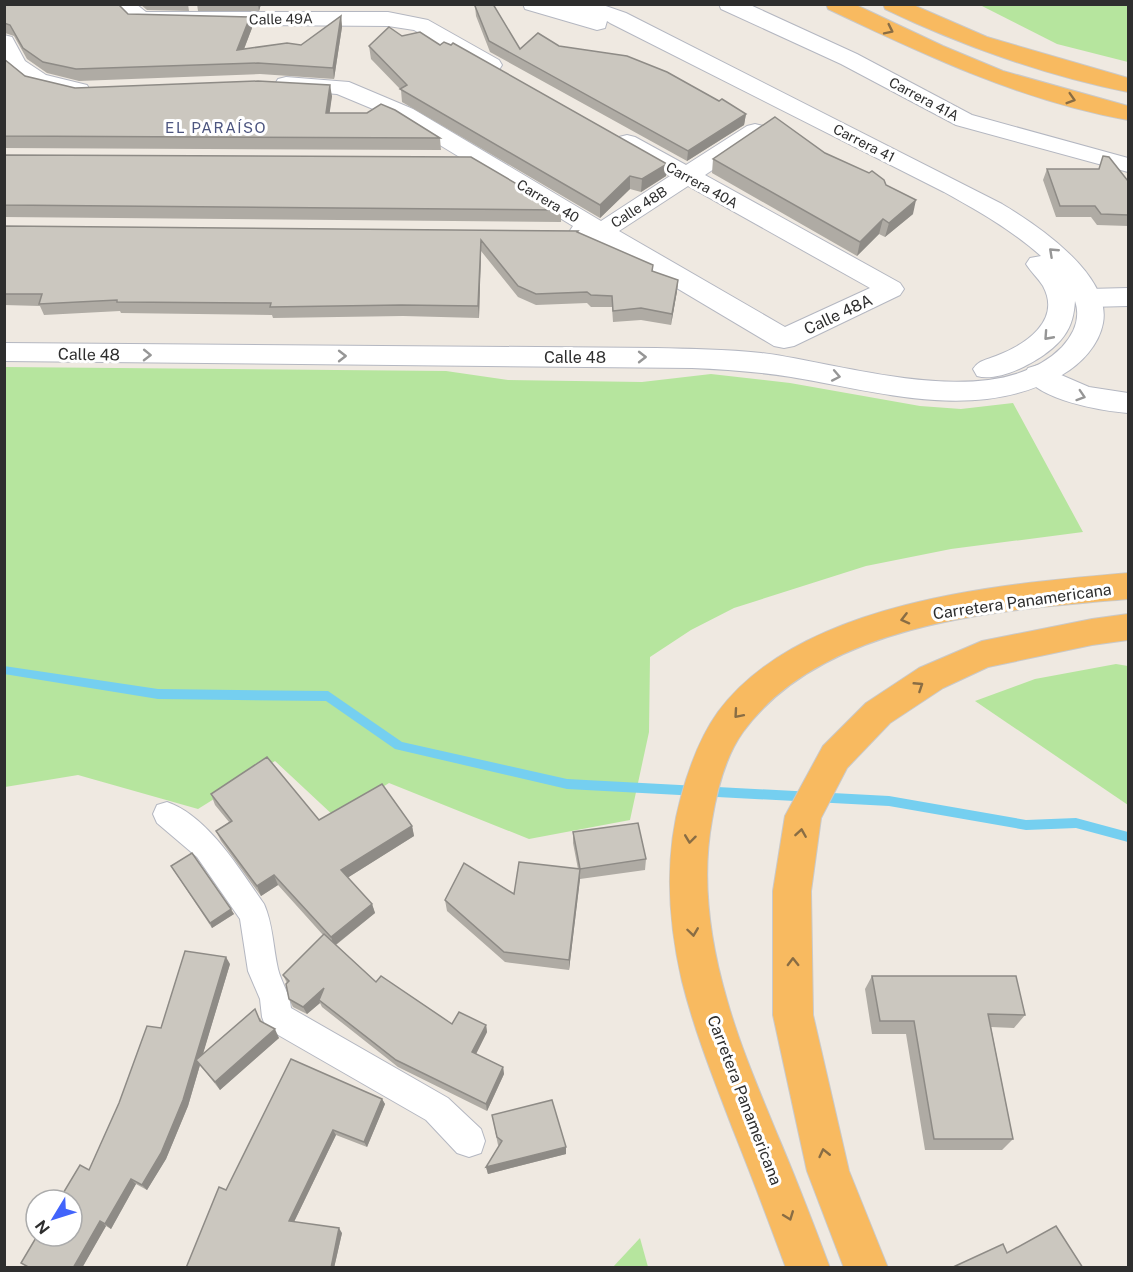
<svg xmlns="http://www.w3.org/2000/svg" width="1133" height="1272" font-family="'Public Sans',sans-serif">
<rect width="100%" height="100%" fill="#efe9e1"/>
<!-- green -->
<g fill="#b6e59e">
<polygon points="980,5 1128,5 1128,62 1057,44"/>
<polygon points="5,367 446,371 508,380 642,382 711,374 790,383 920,406 961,409 1013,403 1083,532 951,549 866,566 734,608 691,630 650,657 649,732 630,820 529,839 389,783 335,817 275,761 198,809 78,775 5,787"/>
<polygon points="1116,664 1128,666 1128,805 975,701 1035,679"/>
<polygon points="640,1238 648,1267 613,1267"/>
</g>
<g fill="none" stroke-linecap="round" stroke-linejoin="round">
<!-- stream -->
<polygon fill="#75cff0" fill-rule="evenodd" points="4,666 158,689 328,691 402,742 567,779 889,796 1026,820 1076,818 1128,832 1128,842 1076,828 1026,830 889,806 567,789 395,749 326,701 158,699 4,674"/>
<!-- pedestrian casing -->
<g stroke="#b4b7c1" stroke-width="2">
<path id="pedestrian" d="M167 802C208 816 240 870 264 904 273 924 273 947 278 969 281 982 290 994 291 1008L448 1098 481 1129 485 1141 481 1153 469 1157 457 1153 426 1120 266 1028 262 1017 260 999 248 971 240 919 197 857 157 823 153 814 157 805Z"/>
</g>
<!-- minor casing -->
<g stroke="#b4b7c1" stroke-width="2">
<g id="minor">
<polygon points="111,4 136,4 146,12 388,12 428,20 499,60 502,65 499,70 491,72 483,70 414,30 388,26 141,24 133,23"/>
<polygon points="719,4 748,4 857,54 972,115 1128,158 1128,172 956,125 841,64 721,9"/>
<polygon points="4,35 12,37 25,61 46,75 87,85 90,90 87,95 79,97 30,85 5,65"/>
<path d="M286 77 349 82 413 109 601 221 670 176 619 147 615 142 619 137 627 135 635 137 686 165 747 126 755 124 763 126 767 131 763 136 705 175 900 283 904 289 900 295 794 346 784 348 774 346 596 240 573 238 569 232 573 226 397 119 337 94 278 89 275 84 278 79ZM688 186 870 288 785 327 619 231Z"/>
<polygon points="1128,288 1128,306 1088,307 1079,304 1075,298 1079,292 1088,289"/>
<path d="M1038 365 1089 387 1128 393V413C1101 411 1039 400 1024 375L1028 368Z"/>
</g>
</g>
<!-- secondary casing -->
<g stroke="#b4b7c1" stroke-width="2">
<path id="secondary" d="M523 4H600L626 13 1002 204C1037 225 1112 275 1103 323 1099 345 1081 364 1062 375 977 423 881 392 791 377 758 372 725 369 692 368L4 361V343L656 348C691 349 726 349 761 353 844 363 994 416 1062 347 1074 334 1081 318 1075 301 1074 314 1072 325 1064 336 1049 357 1002 383 977 376L973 369C979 360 986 360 996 356 1025 345 1062 321 1043 286 1038 278 1031 272 1026 264L1030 258 1041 256C1012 230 978 211 944 192L610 23 607 21 605 28 597 30 525 9Z"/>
</g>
<!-- trunk casing -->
<g stroke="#c9c9c9" stroke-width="2">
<g id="trunk">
<path d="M826 4H854L943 46 1003 71 1128 106V120C1022 101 925 55 828 9Z"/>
<path d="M883 4H911L987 37 1128 78V92C1047 76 960 45 885 9Z"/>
<path d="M1128 573V599C1003 610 824 621 743 732 725 757 717 790 712 820 701 880 710 942 727 1000 740 1046 759 1090 777 1134 796 1178 813 1223 830 1268H786C769 1222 752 1177 734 1132 715 1082 695 1033 682 981 668 920 664 858 681 797 689 768 700 737 718 712 800 601 1001 584 1128 573Z"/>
<polygon points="1128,614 1128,640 1092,645 988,667 943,688 890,723 847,768 821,818 811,891 813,1015 849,1171 888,1268 844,1268 807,1171 773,1015 773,891 785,816 823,746 866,703 919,668 982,641 1092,619"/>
</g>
</g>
<!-- pedestrian -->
<use href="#pedestrian" fill="#fff" fill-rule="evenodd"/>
<!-- minor -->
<use href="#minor" fill="#fff" fill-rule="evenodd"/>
<!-- secondary -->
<use href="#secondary" fill="#fff" fill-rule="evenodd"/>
<!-- trunk -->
<use href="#trunk" fill="#f8ba60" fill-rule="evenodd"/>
</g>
<!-- wall -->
<g fill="#afaba4">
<polygon points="4,4 128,14 252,28 244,49 301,45 341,16 342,27 334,79 260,74 79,81 47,73 27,59 14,36 5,33"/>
<polygon points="140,4 188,4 189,11 147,10"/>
<polygon points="197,4 261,4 259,11 198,11"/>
<polygon points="475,6 520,49 559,46 719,101 746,114 744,125 687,161 490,52 476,16"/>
<polygon points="402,36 440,45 667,164 666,176 641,192 630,189 600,218 402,102 401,90 371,59 369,46"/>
<polygon points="4,59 25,76 75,88 332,96 329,113 440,138 441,150 4,148"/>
<polygon points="825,153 886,185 913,214 885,237 879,234 857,256 712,173 713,159"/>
<polygon points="4,155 561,210 561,222 4,217"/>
<polygon points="1103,156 1128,181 1128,226 1097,225 1091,217 1056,217 1043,180 1047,169 1099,169"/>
<polygon points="4,226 578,231 578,233 652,271 678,280 677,291 671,325 641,320 613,322 612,307 591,307 587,303 536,305 518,297 481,251 479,318 403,316 273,318 272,315 121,313 120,311 44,315 40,306 4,305"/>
<polygon points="211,794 319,820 412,826 414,836 347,878 372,904 375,913 336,945 376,982 452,1024 486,1025 487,1032 476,1054 503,1067 504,1074 487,1111 398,1067 322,1007 320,1003 307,1014 293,1007 289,999 287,983 283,975 323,935 278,885 261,896 221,841 216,831 229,822 215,805"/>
<polygon points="573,832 646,859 645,870 580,879 569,970 505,962 447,911 445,900 514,894 578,869 573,843"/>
<polygon points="171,866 234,914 212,928"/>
<polygon points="230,964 203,1053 260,1018 262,1022 279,1038 220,1090 200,1065 188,1106 166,1159 147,1190 136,1184 111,1229 106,1226 82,1268 89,1170 119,1103 161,1028"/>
<polygon points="872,976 1025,1015 1014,1028 991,1027 1013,1139 1002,1150 925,1150 906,1034 872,1034 865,989"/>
<polygon points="382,1099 385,1104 367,1147 336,1135 294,1222 342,1233 334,1268 186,1268 226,1190"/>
<polygon points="492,1115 566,1147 566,1154 488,1174 486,1167 499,1146 498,1145"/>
</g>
<!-- shaded-wall -->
<g fill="#8e8b86">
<polygon points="258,4 261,4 259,11"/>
<polygon points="341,16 342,27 334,79 333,68"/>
<polygon points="250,17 252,28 239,62 237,50"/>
<polygon points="330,85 332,96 328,125 326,113"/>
<polygon points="746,114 744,125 687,161 688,151"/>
<polygon points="667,164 666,176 641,192 642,179"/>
<polygon points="630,176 630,189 600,218 600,205"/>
<polygon points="916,200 913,214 885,237 889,223"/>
<polygon points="883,219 879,234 857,256 860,242"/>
<polygon points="481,240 481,251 479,318 478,306"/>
<polygon points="678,280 677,291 671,325 672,314"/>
<polygon points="412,826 414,836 344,880 341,870"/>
<polygon points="580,869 580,879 569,970 569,960"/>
<polygon points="274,875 278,885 261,896 257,886"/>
<polygon points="372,904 375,913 334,946 331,937"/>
<polygon points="231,909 234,914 212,928 210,923"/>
<polygon points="226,957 230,964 200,1064 196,1060 200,1065 188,1106 166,1159 147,1190 142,1185"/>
<polygon points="324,988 319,1000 320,1003 307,1014 303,1007"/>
<polygon points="486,1025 487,1032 473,1060 472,1052"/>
<polygon points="275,1029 279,1038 220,1090 215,1082"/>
<polygon points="503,1067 504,1074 487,1111 486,1104"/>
<polygon points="382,1099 385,1104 367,1147 364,1142"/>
<polygon points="333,1130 336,1135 292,1226 289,1221"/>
<polygon points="566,1147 566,1154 488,1174 486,1167"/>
<polygon points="131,1179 136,1184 111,1229 105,1224"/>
<polygon points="100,1221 106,1226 82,1268 73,1268"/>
<polygon points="339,1228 342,1233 334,1268 331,1268"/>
</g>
<!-- building -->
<g fill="#cbc7bf" stroke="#8e8b86" stroke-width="1.5">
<polygon points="4,4 118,4 128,14 250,17 237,50 287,43 301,45 341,16 333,68 258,63 76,69 43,62 23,48 10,25 4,23"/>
<polygon points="478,4 493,4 520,49 538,33 559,46 627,56 667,72 719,101 722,99 746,114 688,151 489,41 475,6"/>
<polygon points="389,27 402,36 420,32 440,45 444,42 451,45 453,43 667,164 642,179 630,176 600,205 400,89 407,85 369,46"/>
<polygon points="4,59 25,76 75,88 258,81 330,85 326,113 367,113 381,104 395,110 440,138 4,136"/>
<polygon points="775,117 825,153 869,173 872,171 884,180 886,185 916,200 889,223 883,219 860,242 713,159"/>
<polygon points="4,155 471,157 561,210 4,205"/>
<polygon points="1103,156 1109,157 1128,181 1128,215 1101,214 1095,206 1060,206 1047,169 1099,169"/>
<polygon points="4,226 578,231 577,232 653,265 652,271 678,280 672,314 641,308 613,311 612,296 591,295 587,292 536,294 518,286 481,240 478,306 401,305 270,307 271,303 117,302 117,300 39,304 42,294 4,294"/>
<polygon points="267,757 319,820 382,784 412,826 341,870 372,904 331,937 274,875 257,886 216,831 232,821 211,794"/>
<polygon points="638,823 646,859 580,869 573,832"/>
<polygon points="192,853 231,909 210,923 171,866"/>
<polygon points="519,862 580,869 569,960 504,952 445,900 464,863 514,894"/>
<polygon points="324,934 376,982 381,976 452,1024 459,1012 486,1025 472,1052 503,1067 486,1104 396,1060 319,1000 324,988 303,1007 289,999 286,984 289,981 283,975"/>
<polygon points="185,951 226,957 183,1100 161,1153 142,1185 131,1179 105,1224 100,1221 73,1268 30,1268 21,1263 37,1236 72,1236 72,1200 59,1200 80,1165 89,1170 119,1103 147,1026 161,1028"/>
<polygon points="872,976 1016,976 1025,1015 988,1014 1013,1139 934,1139 914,1021 880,1021"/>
<polygon points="255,1009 260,1021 275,1029 215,1082 196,1060"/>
<polygon points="291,1059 382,1099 364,1142 333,1130 289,1221 339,1228 331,1268 186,1268 219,1187 226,1190"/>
<polygon points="552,1100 566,1147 486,1167 502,1141 497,1137 492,1115"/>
<polygon points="1056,1226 1083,1268 951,1268 1003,1244 1007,1253"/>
</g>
<!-- one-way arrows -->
<defs><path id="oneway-chevron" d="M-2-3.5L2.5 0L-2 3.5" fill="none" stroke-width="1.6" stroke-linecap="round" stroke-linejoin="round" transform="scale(1.5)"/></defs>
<g stroke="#896d44">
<use href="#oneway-chevron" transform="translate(889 30) rotate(26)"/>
<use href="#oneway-chevron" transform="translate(1071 99) rotate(17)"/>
<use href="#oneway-chevron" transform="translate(905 619) rotate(166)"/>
<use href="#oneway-chevron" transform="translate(919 686) rotate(-33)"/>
<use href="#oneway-chevron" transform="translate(738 714) rotate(131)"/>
<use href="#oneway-chevron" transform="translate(801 833) rotate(-81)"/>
<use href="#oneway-chevron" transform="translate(690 839) rotate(97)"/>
<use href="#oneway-chevron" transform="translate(693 932) rotate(82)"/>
<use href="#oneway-chevron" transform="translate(793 962) rotate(-91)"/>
<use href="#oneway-chevron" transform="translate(824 1153) rotate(-103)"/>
<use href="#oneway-chevron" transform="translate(789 1216) rotate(69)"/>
</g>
<g stroke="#969696">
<use href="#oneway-chevron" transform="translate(1053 252) rotate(-137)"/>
<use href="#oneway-chevron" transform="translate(1048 336) rotate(132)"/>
<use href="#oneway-chevron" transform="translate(147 355) rotate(1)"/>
<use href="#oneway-chevron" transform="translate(342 356)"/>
<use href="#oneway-chevron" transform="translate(642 357)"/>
<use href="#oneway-chevron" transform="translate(836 376) rotate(11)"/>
<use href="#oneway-chevron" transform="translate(1081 396) rotate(18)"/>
</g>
<g text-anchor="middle" stroke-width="6" stroke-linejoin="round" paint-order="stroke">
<!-- far-street labels -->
<g font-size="14" fill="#2e2e2e" stroke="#fff">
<text transform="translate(281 19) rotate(-1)" y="5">Calle 49A</text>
<text transform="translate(924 99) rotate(28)" y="5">Carrera 41A</text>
<text transform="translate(864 143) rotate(27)" y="5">Carrera 41</text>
<text transform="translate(702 185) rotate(29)" y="5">Carrera 40A</text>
<text transform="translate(548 201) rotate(31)" y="5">Carrera 40</text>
<text transform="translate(639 207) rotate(-33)" y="5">Calle 48B</text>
</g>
<!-- far-neighbourhood labels -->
<g font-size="15" letter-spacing="1.5" fill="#4d5680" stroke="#fff">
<text x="216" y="133">EL PARAÍSO</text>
</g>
<!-- street labels -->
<g font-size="16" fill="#2e2e2e" stroke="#fff">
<text transform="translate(838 314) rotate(-25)" y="6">Calle 48A</text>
<text transform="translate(89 354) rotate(1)" y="6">Calle 48</text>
<text x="575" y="363">Calle 48</text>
<text transform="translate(1022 601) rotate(-8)" y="6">Carretera Panamericana</text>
<text transform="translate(745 1100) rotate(69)" y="6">Carretera Panamericana</text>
</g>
</g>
<!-- border -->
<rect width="1133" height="1272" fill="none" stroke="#2e2e2e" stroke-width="12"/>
<!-- north arrow -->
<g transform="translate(54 1218) rotate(232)"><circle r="28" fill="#ffffff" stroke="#ababab" stroke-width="1.5"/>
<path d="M0-4.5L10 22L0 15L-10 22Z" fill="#4264fb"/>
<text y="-9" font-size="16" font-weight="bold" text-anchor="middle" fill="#2e2e2e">N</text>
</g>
</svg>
